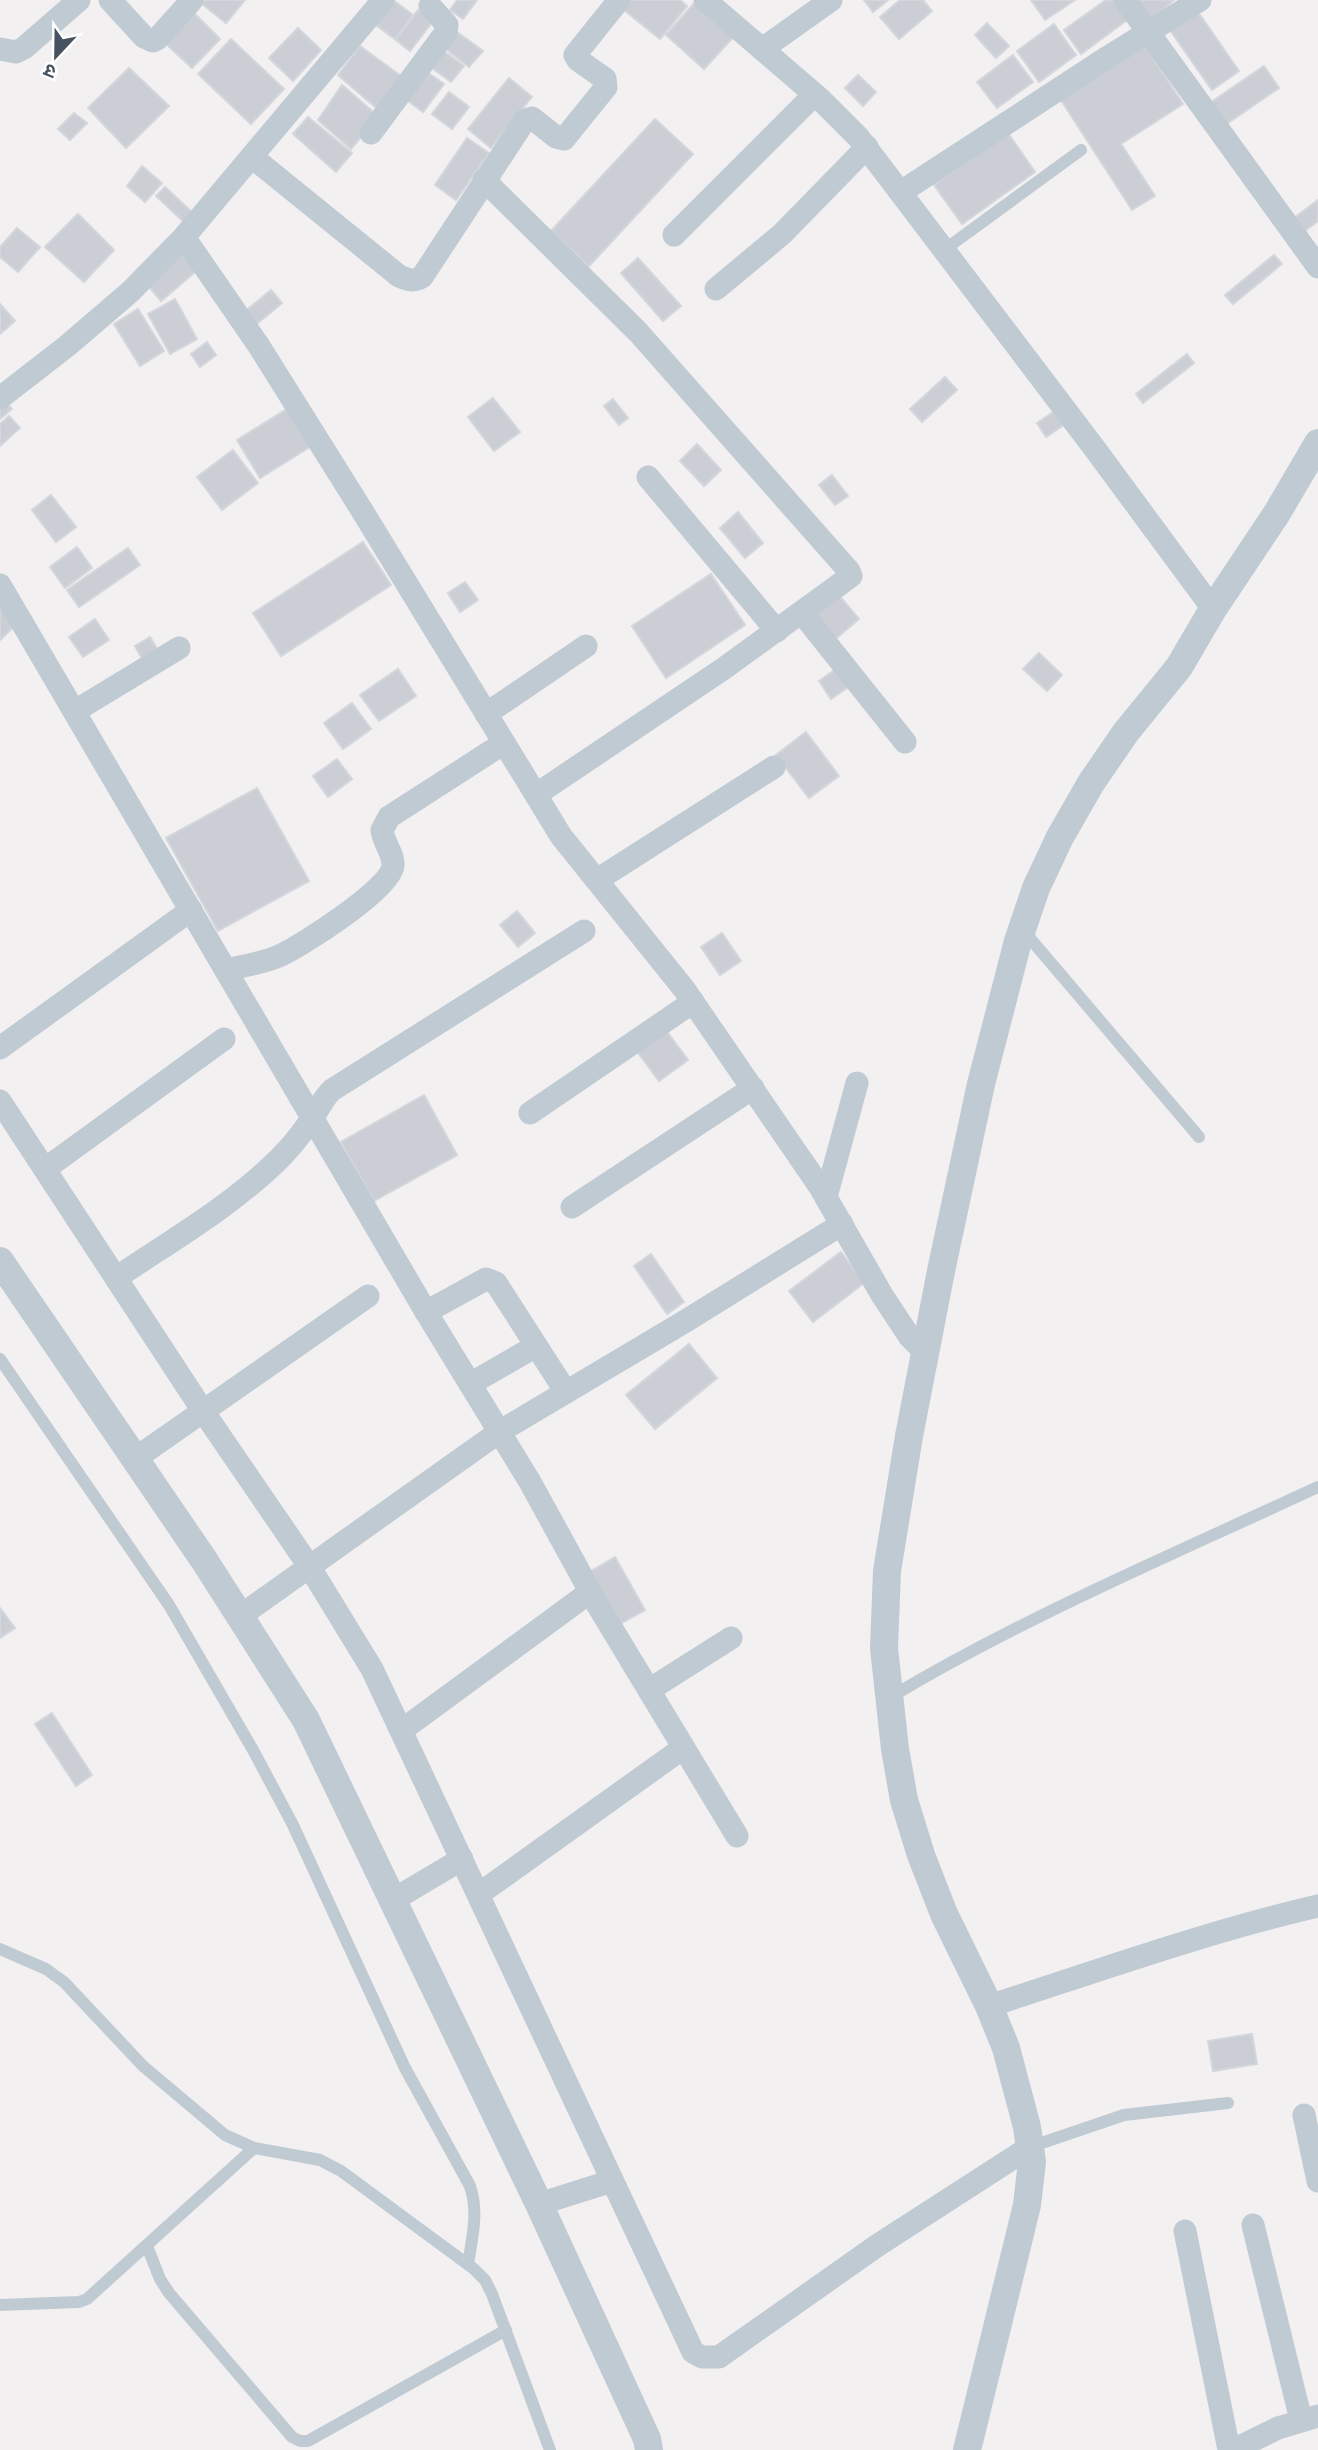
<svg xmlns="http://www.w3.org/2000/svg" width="1318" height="2450" font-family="Inter,'Noto Sans Devanagari',sans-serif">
<rect width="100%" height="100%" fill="#f2f0f0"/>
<!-- building -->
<g fill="#cbcfd5" stroke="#d3d6dc" stroke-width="2">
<polygon points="203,0 245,0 226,23 201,3"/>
<polygon points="393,0 413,15 395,39 372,22"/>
<polygon points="457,0 477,0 463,19 450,10"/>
<polygon points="622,0 680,0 687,6 660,39 618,5"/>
<polygon points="697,0 738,32 704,69 666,35"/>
<polygon points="864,0 888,0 873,12"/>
<polygon points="900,0 923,0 932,11 899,39 880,17"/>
<polygon points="1031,0 1075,0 1045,20"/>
<polygon points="1106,0 1119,0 1131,17 1081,54 1064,30"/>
<polygon points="1131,0 1174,0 1149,21"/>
<polygon points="418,10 433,21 410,51 396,40"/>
<polygon points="192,11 220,39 192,68 163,41"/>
<polygon points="1198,12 1239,71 1212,90 1170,30"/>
<polygon points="987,23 1009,46 996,58 975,35"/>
<polygon points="1054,24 1076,55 1039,82 1017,51"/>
<polygon points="298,28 321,50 293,81 269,58"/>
<polygon points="457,32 483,51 469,67 442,46"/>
<polygon points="231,39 284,89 251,124 198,74"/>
<polygon points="360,46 405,79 380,111 338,75"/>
<polygon points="1145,46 1183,104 1121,144 1155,196 1132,210 1061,100"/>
<polygon points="441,49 464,66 451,82 428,65"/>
<polygon points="1013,55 1033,82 997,108 977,82"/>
<polygon points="1264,66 1279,88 1222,127 1207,105"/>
<polygon points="129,68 169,106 126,148 88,108"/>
<polygon points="424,70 444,84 423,112 403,97"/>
<polygon points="858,75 876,92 863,106 845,88"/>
<polygon points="509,78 532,97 491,148 468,129"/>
<polygon points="342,85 378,116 351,149 318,120"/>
<polygon points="449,92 469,107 452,129 432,114"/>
<polygon points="74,113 87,123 70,140 58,129"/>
<polygon points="308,117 352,153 336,172 293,134"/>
<polygon points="655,119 693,154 589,266 551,231"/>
<polygon points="1008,133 1035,172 962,224 934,185"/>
<polygon points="467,138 489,153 456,200 435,185"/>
<polygon points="142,166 162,183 145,202 127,186"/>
<polygon points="165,187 193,213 184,222 156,196"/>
<polygon points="1318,200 1318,221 1305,231 1294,218"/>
<polygon points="78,214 114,250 84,282 45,247"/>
<polygon points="17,228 40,247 18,272 0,257 0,247"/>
<polygon points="185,250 200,268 161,301 146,283"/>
<polygon points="1274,255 1282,264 1233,304 1225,295"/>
<polygon points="638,258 681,306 663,321 621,273"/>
<polygon points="271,290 282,303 253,327 242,314"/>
<polygon points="175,299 197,339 170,354 148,314"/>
<polygon points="0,304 15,321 0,334"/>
<polygon points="138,309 164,351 140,366 114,324"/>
<polygon points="207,342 216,355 200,367 191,354"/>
<polygon points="1187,354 1194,363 1143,403 1136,394"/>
<polygon points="945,377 957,390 922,422 910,409"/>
<polygon points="493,398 520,432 494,451 468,417"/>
<polygon points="3,399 12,409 0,419 0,402"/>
<polygon points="613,399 628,418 619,425 604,406"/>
<polygon points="287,409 310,447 260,478 237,440"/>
<polygon points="1055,411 1064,425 1046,437 1037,423"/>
<polygon points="9,416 20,428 0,446 0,424"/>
<polygon points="697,444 721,470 704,486 680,461"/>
<polygon points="233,450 258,483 222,510 197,477"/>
<polygon points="832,475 848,496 835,505 819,485"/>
<polygon points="51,495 76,527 56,542 32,510"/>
<polygon points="738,512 763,543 745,558 720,528"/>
<polygon points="363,542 391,585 281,656 253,613"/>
<polygon points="77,547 92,568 65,588 50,567"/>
<polygon points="128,548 140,565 79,607 67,590"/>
<polygon points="711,574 745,625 666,678 632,626"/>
<polygon points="465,582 478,600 460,612 448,593"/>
<polygon points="836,592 859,619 833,641 810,613"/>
<polygon points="0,601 19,622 0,640"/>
<polygon points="95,619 109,640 83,657 69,637"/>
<polygon points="150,637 161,655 145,664 135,646"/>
<polygon points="1039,653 1062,675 1047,691 1023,669"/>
<polygon points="839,667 851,685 831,699 819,681"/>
<polygon points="398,669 416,696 379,721 360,695"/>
<polygon points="352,703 371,729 343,749 324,723"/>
<polygon points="806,732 839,776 809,798 776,755"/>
<polygon points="337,759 352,779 328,797 313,776"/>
<polygon points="257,788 309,881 218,931 166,838"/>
<polygon points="517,911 535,933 518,947 500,925"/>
<polygon points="722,933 741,961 720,975 701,947"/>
<polygon points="665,1029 688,1060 659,1081 636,1050"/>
<polygon points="424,1095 457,1155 374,1201 341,1142"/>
<polygon points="841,1252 864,1283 813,1322 789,1291"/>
<polygon points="651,1254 684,1302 667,1314 634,1266"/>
<polygon points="689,1344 717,1378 655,1429 626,1395"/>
<polygon points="615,1557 645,1610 620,1624 591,1571"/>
<polygon points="0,1608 15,1628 0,1638"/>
<polygon points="52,1713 92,1775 76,1786 35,1724"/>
<polygon points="1252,2034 1257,2064 1213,2071 1208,2041"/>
</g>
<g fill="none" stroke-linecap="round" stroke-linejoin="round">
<!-- service -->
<g stroke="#c0cad3" stroke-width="12">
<polyline points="944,250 1081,150"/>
<polyline points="1022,929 1199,1137"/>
<path d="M0 1359 169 1605 253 1750 293 1825 405 2068 470 2186C479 2212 472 2238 468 2264"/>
<path d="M889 1698C1026 1616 1174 1554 1318 1487"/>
<polyline points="0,1949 46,1969 64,1982 143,2066 225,2135 254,2148 320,2160 341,2171 474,2269 485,2280 492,2294 550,2450"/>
<polyline points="1030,2147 1124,2115 1228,2103"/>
<polyline points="147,2246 160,2279 169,2293 292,2437 300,2441 308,2441 506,2330"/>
<polyline points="0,2305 79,2302 87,2299 254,2148"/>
</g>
<!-- minor -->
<g stroke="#c0cad3" stroke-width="23">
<polyline points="110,0 144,37 153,41 157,39 192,0"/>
<polyline points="705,0 819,98 859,138 1095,449 1213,609"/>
<polyline points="1125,0 1318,267"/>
<polyline points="0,49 16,52 24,48 79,0"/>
<polyline points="762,49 831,0"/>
<polyline points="371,133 446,32 447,25 430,6"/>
<path d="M252 157 399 276C408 280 413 282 422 277L525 120 532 118 556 137 564 139 606 87 605 79 578 60 575 55 619 0"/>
<polyline points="484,180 638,332 849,571 851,576 723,669 537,794"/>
<polyline points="901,192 1108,57 1200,0"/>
<polyline points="674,235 814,95"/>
<polyline points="184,237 259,346 358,504 561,836 684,989 820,1187 882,1295 909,1336 926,1353"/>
<polyline points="716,289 782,234 867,147"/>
<polyline points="0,398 67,346 130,292 184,237 383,0"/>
<polyline points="648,477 777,631"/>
<polyline points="0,585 426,1312 530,1482 597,1604 737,1836"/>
<polyline points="802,613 905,742"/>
<polyline points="75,711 179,648"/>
<polyline points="486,714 586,646"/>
<polyline points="597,880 774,767"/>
<path d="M226 970C243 966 263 963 279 956 301 946 391 889 393 866 394 854 383 842 382 830L389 817 504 743"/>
<polyline points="0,1048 191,910"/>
<polyline points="0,1101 203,1411 309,1566 372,1669 693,2352 702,2357 719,2357 878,2245 1030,2147"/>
<polyline points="530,1113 693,1002"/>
<polyline points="45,1169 224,1039"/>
<polyline points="826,1197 857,1083"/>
<polyline points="572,1207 753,1088"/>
<path d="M116 1278C172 1240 232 1206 280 1158 291 1147 302 1133 311 1120 319 1110 322 1099 332 1090L584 931"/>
<polyline points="426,1312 486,1279 496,1283 566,1392"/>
<polyline points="470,1384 536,1346"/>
<polyline points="136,1458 368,1296"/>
<polyline points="240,1616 499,1432 684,1322 842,1224"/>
<polyline points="649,1690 731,1638"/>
<polyline points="402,1730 590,1592"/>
<polyline points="479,1894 683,1748"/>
<polyline points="393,1900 462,1859"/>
<path d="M989 2006C1098 1971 1206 1932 1318 1906"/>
<polyline points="1304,2115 1318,2181"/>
<polyline points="539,2204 612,2181"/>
<polyline points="1253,2225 1301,2420"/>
<polyline points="1185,2231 1229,2450"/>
<polyline points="1233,2450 1278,2428 1318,2416"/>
</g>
<!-- tertiary -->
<g stroke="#c0cad3" stroke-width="28">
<polyline points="0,1261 204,1560 306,1720 539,2204 647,2439 649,2450"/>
<polyline points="967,2450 1027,2205 1032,2162 1027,2127 1006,2048 989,2006 944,1914 921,1855 904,1800 895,1749 884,1648 887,1571 909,1436 941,1271 981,1084 1018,941 1036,888 1060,837 1091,783 1126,732 1179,667 1213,609 1277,513 1318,443"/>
</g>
</g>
<!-- north arrow -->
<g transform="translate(56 56) rotate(202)" stroke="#ffffff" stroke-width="5" paint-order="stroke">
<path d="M0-5L12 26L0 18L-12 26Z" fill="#46525f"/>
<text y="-10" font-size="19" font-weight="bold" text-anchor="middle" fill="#46525f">उ</text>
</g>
</svg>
